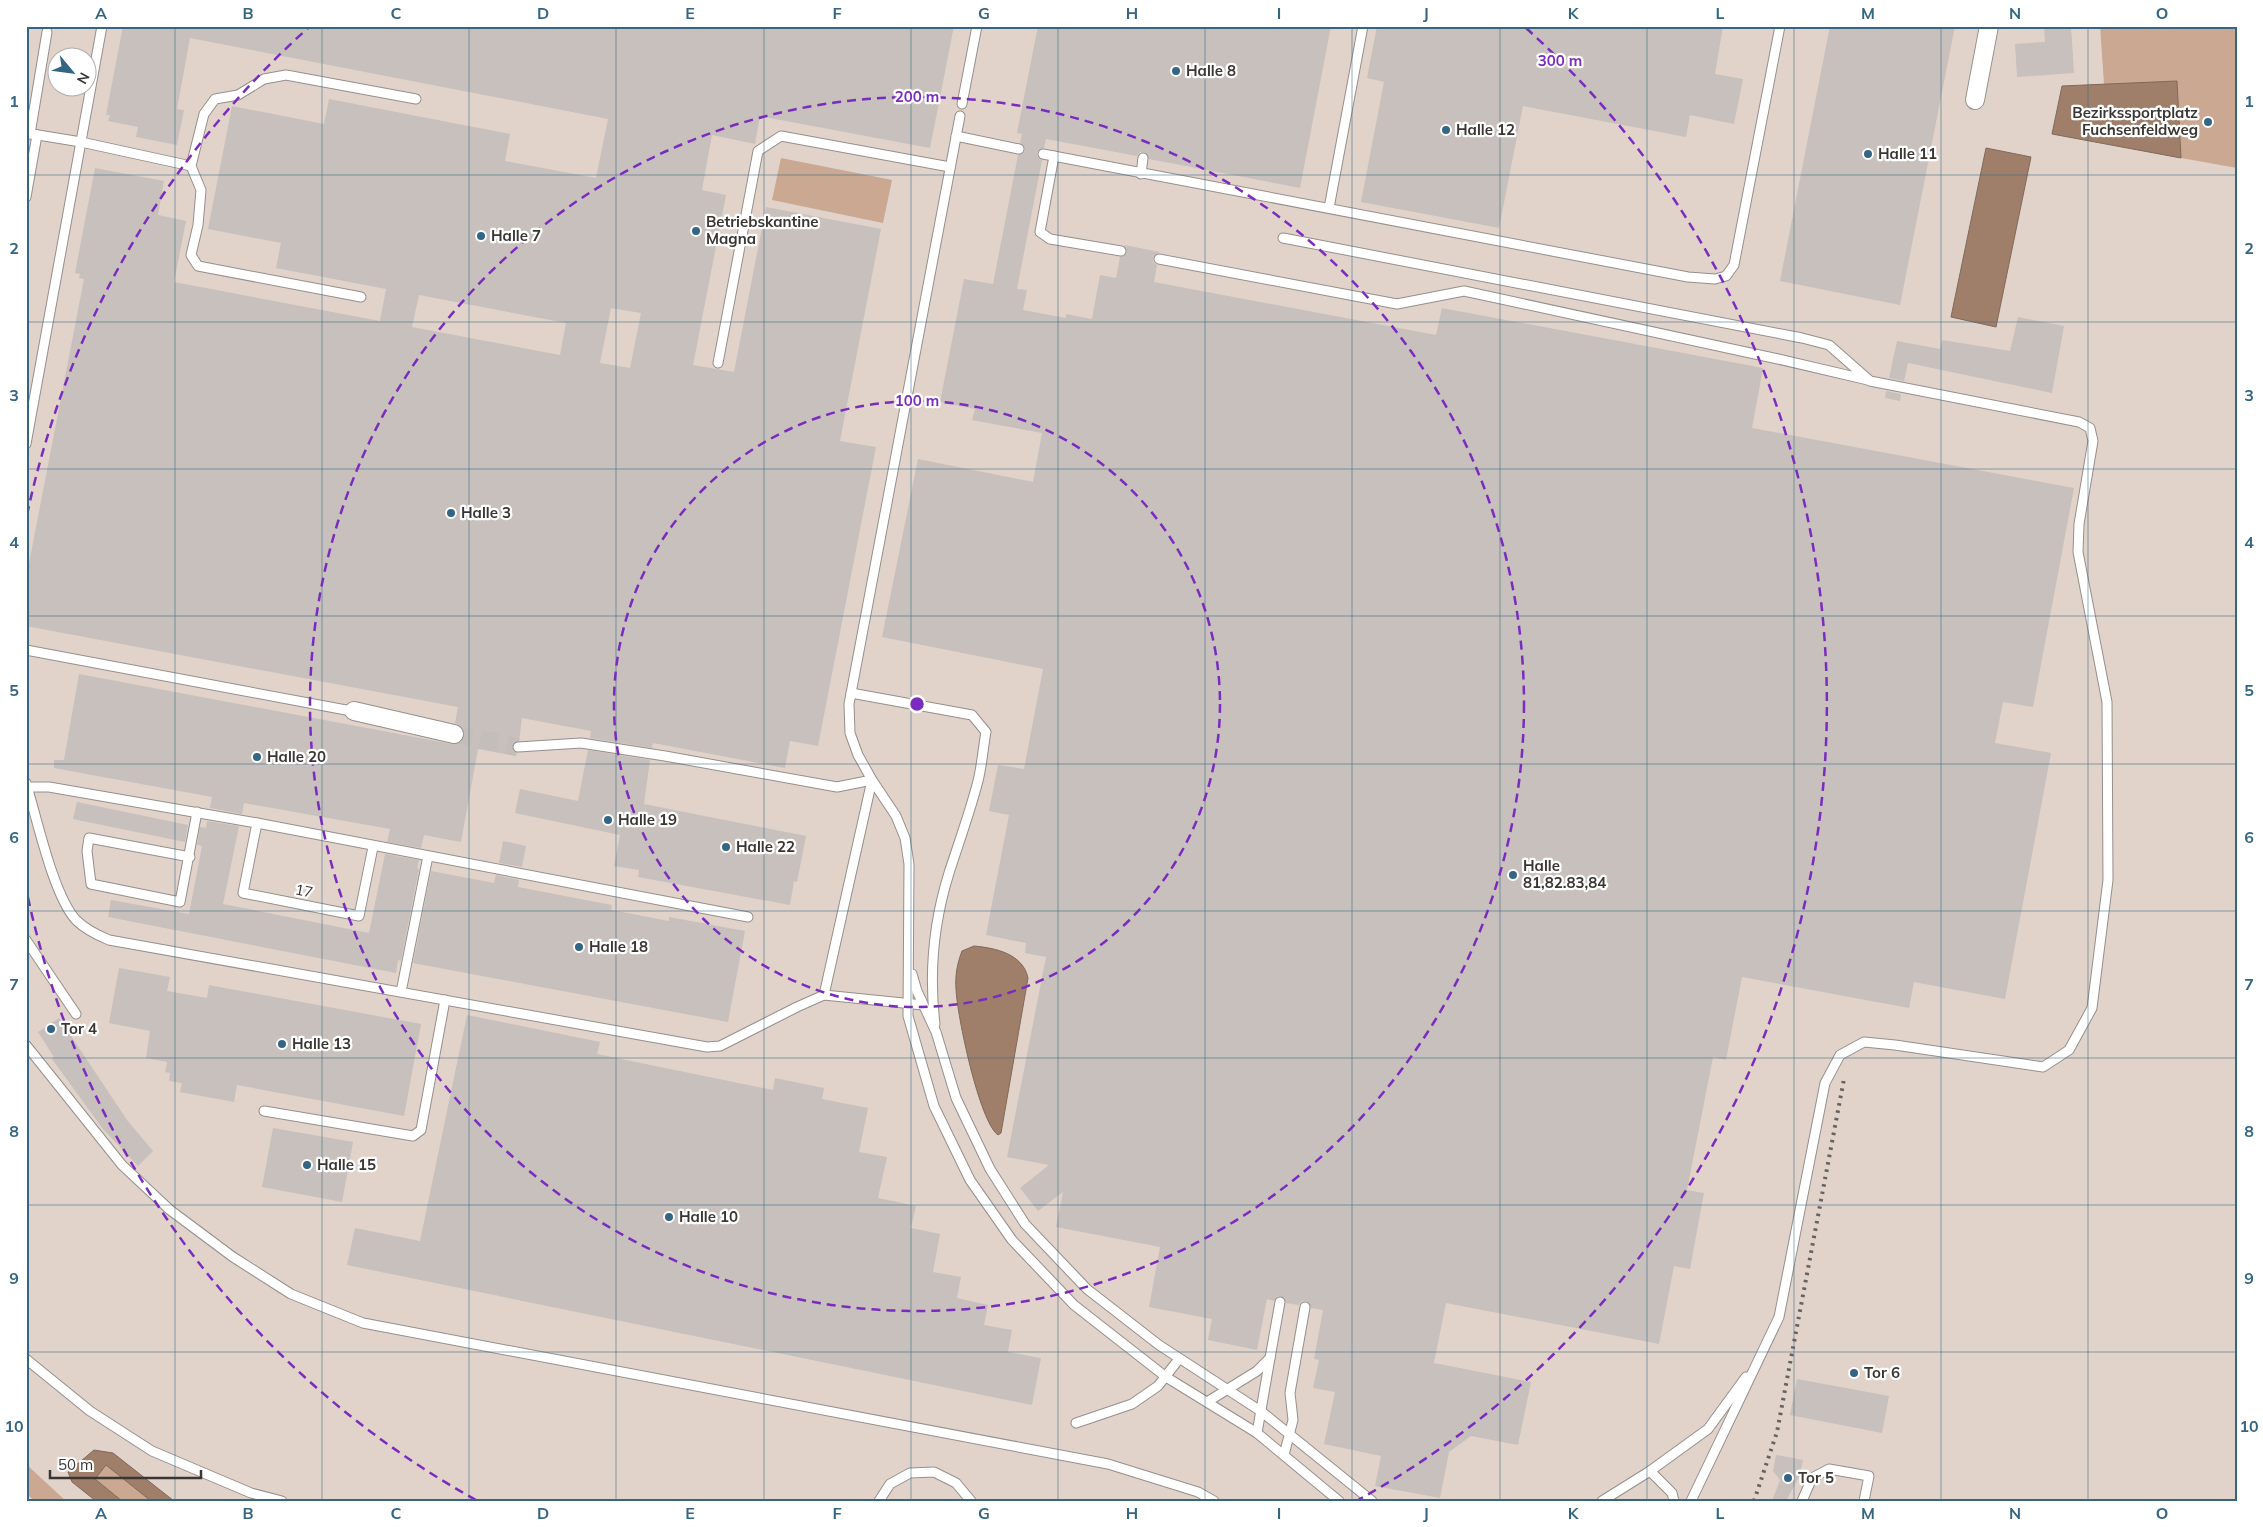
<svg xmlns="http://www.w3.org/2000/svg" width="2263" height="1527" font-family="Mulish,sans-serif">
<rect width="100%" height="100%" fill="#e7e0db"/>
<!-- built -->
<path fill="#e1d3ca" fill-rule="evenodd" d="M26 26H2100L2104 85 2062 86 2091 141 2237 168V1501H66L26 1464ZM58 58H88V88H58Z"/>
<!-- green -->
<g fill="#caa892">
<polygon points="2100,26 2237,26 2237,168 2181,158 2177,81 2104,85"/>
<polygon points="781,158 892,180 883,223 772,200"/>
<polygon points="26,1464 66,1501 34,1501 26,1493"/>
<polygon points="106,1465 151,1501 122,1501 95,1479"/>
</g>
<!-- water -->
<g fill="#9f7f6a" stroke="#80695a">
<polygon points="2177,81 2181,158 2052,134 2062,86"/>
<polygon points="1986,148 2031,157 1996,327 1951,317"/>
<path d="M974 946C996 948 1023 954 1028 978L1001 1133 998 1135C979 1121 957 1015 956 989 955 976 957 964 962 951Z"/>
<polygon points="94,1450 113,1453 174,1501 151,1501 106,1465 95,1479 122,1501 96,1501 72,1482 68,1472"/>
</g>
<!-- building -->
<g fill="#c7c0bc" fill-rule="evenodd">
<path d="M123 26H954L930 148 760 116 755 144 712 135 702 190 726 195 693 365 734 372 766 207 881 229 840 441 876 447 818 746 790 741 785 768 653 743 652 748 590 738 591 731 522 718 519 741 514 742 512 747 516 753 515 756 478 749 461 842 424 835 421 848 387 842 390 829 244 803 242 814 210 808 212 797 54 768V760H64L79 674 452 744 461 742 464 736 462 727 455 723 458 707 26 626V579L84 279 79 278 80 274 75 273 95 168 164 181 158 215 186 221 174 282 380 321 386 289 276 268 281 243 208 229 232 106 324 124 329 99 510 134 505 161 596 178 608 119 190 38 177 109 184 110 177 145 136 137 138 127 108 121 110 115H106ZM419 295 566 323 560 355 412 327ZM611 308 641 313 630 368 600 363Z"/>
<polygon points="1038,26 1331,26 1300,188 1149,159 1144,152 1140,152 1137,156 1046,139 1044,148 1037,152 1037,156 1042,160 1017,289 1027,290 1023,310 1066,318 1066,314 1092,319 1100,275 1116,278 1120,257 1127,253 1124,245 1160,252 1153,257 1153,262 1157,265 1154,282 1436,335 1442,308 1763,368 1752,428 2074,488 2033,707 2003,702 1995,743 2051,753 2005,999 1914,982 1909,1008 1742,977 1726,1060 1713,1057 1687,1190 1704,1193 1690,1269 1674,1266 1659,1344 1446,1303 1434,1363 1531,1382 1518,1445 1471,1436 1449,1452 1440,1498 1375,1486 1381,1456 1324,1444 1335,1392 1313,1388 1319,1360 1314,1359 1323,1310 1311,1308 1307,1301 1302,1301 1299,1305 1286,1303 1284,1298 1278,1296 1274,1301 1267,1299 1257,1350 1208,1340 1212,1319 1149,1307 1160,1247 1056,1227 1063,1192 1038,1211 1020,1188 1049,1165 1007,1157 1046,957 1025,953 1026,943 986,935 1009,815 989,811 998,765 1024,769 1043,669 882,637 918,459 1033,482 1042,433 972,420 975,409 940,402 964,279 993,284 1018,155 1023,153 1025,150 1023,145 1020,143 1022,134 1017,133"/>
<polygon points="1377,26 1723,26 1715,74 1743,79 1734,124 1690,115 1686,137 1523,106 1499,228 1361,202 1384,82 1367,78"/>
<polygon points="1830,26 1955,26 1900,305 1780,281"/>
<polygon points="2044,26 2071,26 2074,73 2017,77 2015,44 2045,42"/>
<polygon points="2018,317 2064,326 2052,393 1908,363 1904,381 1889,378 1897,341 1940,349 1942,340 2010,351"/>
<polygon points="1886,391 1901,394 1900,401 1885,398"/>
<polygon points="588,750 650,760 644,804 806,836 797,882 794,881 790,905 638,877 639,870 614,866 620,835 515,813 520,789 578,801"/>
<polygon points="77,802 188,825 185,842 73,819"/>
<polygon points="207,821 239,826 223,904 369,933 385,854 419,860 417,868 419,869 401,961 398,960 396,973 108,917 111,900 189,914 202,846 197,845 200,827 206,828"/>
<polygon points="503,841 526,846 522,867 499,863"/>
<polygon points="431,871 494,883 496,875 519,880 518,887 612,905 611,910 669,921 669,917 745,931 728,1022 413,963"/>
<polygon points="119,968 170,977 167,991 207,998 209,985 421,1024 404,1116 237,1085 234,1102 180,1092 182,1083 169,1081 170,1073 165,1072 167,1062 146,1058 150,1031 109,1023"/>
<polygon points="467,1015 600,1042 597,1054 773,1090 775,1078 824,1088 822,1099 868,1108 859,1152 887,1157 878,1198 916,1206 911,1228 940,1234 933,1272 961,1277 957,1298 988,1305 984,1325 1012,1330 1008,1352 1041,1358 1032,1405 347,1265 355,1228 420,1241"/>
<polygon points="59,1018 127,1120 153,1151 138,1166 103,1129 52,1059 54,1057 38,1032"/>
<polygon points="273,1128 353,1142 342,1202 262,1187"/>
<polygon points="1797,1379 1889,1396 1882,1433 1790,1415"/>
<polygon points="1776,1455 1803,1460 1799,1477 1786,1501 1772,1501 1780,1480 1773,1471"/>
</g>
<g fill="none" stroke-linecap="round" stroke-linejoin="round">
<!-- street-tunnel -->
<polyline stroke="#c4beba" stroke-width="18" stroke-dasharray="18 9" stroke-linecap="butt" points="454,734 518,747"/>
<!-- lane casing -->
<g stroke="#968f8b" stroke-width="11">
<g id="lane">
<polyline points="962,104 977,26"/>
<polyline points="960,116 849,704 850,733 858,755 872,780 896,816 905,838 909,864 908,1016 934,1106 970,1180 1012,1240 1074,1305 1166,1377 1257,1433 1339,1501"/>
<polyline points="26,133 81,142 191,166 201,190 198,225 191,255 198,266 361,297"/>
<polyline points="30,134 47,32"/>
<polyline points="956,136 1019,149"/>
<polyline points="1043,154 1688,277 1715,279 1726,276 1734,265 1780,26"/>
<polyline points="1054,156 1040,232 1050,239 1121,251"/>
<polyline points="191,166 204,114 215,99 238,95 264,79 286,75 416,99"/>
<polyline points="1141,174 1143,158"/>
<polyline points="26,197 37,135"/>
<polyline points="1329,208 1363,26"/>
<polyline points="1283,238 1802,338 1829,345 1870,381 2079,422 2090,428 2093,441 2079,524 2078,552 2107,702 2108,880 2092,1008 2069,1050 2043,1067 1895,1045 1864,1042 1840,1055 1825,1083 1779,1317 1691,1501"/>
<polyline points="1159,259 1397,304 1464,291 1778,359 1868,380"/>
<polyline points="718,363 758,151 781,136 950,167"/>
<polyline points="26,444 102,26"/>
<polyline points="26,650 346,710"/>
<path d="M851 693 972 715 986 732C983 748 982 765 978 781 970 812 959 842 949 873 934 921 929 974 935 1024"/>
<polyline points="518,747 581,743 665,756 837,787 872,780 824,995"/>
<path d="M26 783C37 818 53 895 76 920 85 929 97 935 109 940L707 1047 720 1046 797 1007 824 995 923 1005"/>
<polyline points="27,787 49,787 257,823 748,917"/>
<polyline points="257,823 243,893 359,916 373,847"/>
<polyline points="190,857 89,838 87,851 91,884 180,902 197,812"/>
<polyline points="26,940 76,1014"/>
<polyline points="912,974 917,991 936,1032 956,1098 990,1169 1025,1224 1087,1289 1159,1345 1262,1412 1372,1501"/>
<polyline points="401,992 428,856"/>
<polyline points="26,1045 122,1165 170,1210 233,1257 291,1294 363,1323 1108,1464 1198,1492 1214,1501"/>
<polyline points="264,1111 413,1136 421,1130 445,1000"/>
<polyline points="26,1359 90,1411 152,1451 251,1493 282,1501"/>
<polyline points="1207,1402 1257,1371 1270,1358 1280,1302"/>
<polyline points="1076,1423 1132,1404 1158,1386 1179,1359"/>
<polyline points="1257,1433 1270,1358"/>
<polyline points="1284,1455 1293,1420 1290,1393 1305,1307"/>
<polyline points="1650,1471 1672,1493 1674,1501"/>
<polyline points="879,1501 890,1484 910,1473 934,1472 956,1483 971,1501"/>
<polyline points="1602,1501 1650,1471 1708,1429 1746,1377"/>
<polyline points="1802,1501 1812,1478 1829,1469 1869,1476 1864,1501"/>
</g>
</g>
<!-- street casing -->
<g stroke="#968f8b" stroke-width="20">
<g id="street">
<polyline points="1975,100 1989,26"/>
<polyline points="354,711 454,734"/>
</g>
</g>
<!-- lane -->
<use href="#lane" stroke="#fff" stroke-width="9"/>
<!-- street -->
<use href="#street" stroke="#fff" stroke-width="18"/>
<!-- rail -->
<polyline stroke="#666260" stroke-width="4" stroke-dasharray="2.5 5" stroke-linecap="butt" points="1754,1501 1777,1432 1844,1079"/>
</g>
<!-- grid -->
<path fill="none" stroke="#346684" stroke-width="1" stroke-opacity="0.55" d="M175 26V1501M322 26V1501M469 26V1501M616 26V1501M764 26V1501M911 26V1501M1058 26V1501M1205 26V1501M1352 26V1501M1500 26V1501M1647 26V1501M1794 26V1501M1941 26V1501M2088 26V1501M26 175H2237M26 322H2237M26 469H2237M26 616H2237M26 764H2237M26 911H2237M26 1058H2237M26 1205H2237M26 1352H2237"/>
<!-- distance rings -->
<g fill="none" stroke="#7b2cbf" stroke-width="2.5" stroke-dasharray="9 6">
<circle cx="917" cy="704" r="303"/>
<circle cx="917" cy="704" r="607"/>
<path d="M476 1500A910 910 0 0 1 27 893M27 515A910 910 0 0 1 308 28M1526 28A910 910 0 0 1 1358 1500"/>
</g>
<!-- markers -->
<g fill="#346684" stroke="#fff" stroke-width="2">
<circle cx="1176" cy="71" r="5"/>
<circle cx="2208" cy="122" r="5"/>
<circle cx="1446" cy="130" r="5"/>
<circle cx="1868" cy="154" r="5"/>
<circle cx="696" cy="231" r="5"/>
<circle cx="481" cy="236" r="5"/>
<circle cx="451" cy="513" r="5"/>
<circle cx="257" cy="757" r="5"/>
<circle cx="608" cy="820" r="5"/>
<circle cx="726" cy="847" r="5"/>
<circle cx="1513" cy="875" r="5"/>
<circle cx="579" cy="947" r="5"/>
<circle cx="51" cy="1029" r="5"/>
<circle cx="282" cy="1044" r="5"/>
<circle cx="307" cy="1165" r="5"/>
<circle cx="669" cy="1217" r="5"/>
<circle cx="1854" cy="1373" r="5"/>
<circle cx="1788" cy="1478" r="5"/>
</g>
<g text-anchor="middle" stroke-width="4.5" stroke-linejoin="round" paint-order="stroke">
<!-- poi labels -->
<g font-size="15" font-weight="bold" fill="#393634" stroke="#fff" text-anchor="start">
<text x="1186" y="76">Halle 8</text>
<text x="2198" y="118" text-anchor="end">Bezirkssportplatz<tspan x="2198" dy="17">Fuchsenfeldweg</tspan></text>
<text x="1456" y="135">Halle 12</text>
<text x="1878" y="159">Halle 11</text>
<text x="706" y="227">Betriebskantine<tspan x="706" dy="17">Magna</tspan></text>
<text x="491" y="241">Halle 7</text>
<text x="461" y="518">Halle 3</text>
<text x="267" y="762">Halle 20</text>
<text x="618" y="825">Halle 19</text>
<text x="736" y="852">Halle 22</text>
<text x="1523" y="871">Halle<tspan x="1523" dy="17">81,82.83,84</tspan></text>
<text x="589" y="952">Halle 18</text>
<text x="61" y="1034">Tor 4</text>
<text x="292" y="1049">Halle 13</text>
<text x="317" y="1170">Halle 15</text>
<text x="679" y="1222">Halle 10</text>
<text x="1864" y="1378">Tor 6</text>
<text x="1798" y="1483">Tor 5</text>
</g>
<!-- street labels -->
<g font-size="15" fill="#393634" stroke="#fff">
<text transform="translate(304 891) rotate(11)" y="5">17</text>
</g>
</g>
<circle cx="917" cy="704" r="8" fill="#7b2cbf" stroke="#fff" stroke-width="2.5"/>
<g font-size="15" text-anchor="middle" font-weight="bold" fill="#7b2cbf" stroke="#fff" stroke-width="4.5" stroke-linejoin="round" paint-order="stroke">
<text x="1560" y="66">300 m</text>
<text x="917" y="102">200 m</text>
<text x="917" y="406">100 m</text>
</g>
<!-- border -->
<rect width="2263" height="1527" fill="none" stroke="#ffffff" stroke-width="55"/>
<!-- north arrow -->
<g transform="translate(72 72) rotate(119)"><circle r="24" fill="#ffffff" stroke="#b0afae"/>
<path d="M0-4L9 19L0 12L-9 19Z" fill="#346684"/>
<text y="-8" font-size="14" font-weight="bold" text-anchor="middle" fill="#393634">N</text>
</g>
<!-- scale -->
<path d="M50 1470v8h151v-8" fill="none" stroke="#393634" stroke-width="2.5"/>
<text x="58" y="1470" font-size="15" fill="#393634" stroke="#ffffff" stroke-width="4" paint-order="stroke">50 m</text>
<rect x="28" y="28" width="2208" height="1472" fill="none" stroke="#346684" stroke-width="2"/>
<g font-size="16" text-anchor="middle" font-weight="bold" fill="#346684">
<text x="101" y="19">A</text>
<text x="248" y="19">B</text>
<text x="396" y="19">C</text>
<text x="543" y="19">D</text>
<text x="690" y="19">E</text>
<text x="837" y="19">F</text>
<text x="984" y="19">G</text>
<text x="1132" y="19">H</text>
<text x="1279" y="19">I</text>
<text x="1426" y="19">J</text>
<text x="1573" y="19">K</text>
<text x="1720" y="19">L</text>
<text x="1868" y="19">M</text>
<text x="2015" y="19">N</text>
<text x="2162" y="19">O</text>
<text x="14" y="107">1</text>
<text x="2249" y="107">1</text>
<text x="14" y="254">2</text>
<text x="2249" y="254">2</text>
<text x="14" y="401">3</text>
<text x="2249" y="401">3</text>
<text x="14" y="548">4</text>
<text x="2249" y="548">4</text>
<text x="14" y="696">5</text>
<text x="2249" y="696">5</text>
<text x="14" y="843">6</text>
<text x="2249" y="843">6</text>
<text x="14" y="990">7</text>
<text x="2249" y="990">7</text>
<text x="14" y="1137">8</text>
<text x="2249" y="1137">8</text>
<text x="14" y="1284">9</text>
<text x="2249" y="1284">9</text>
<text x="14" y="1432">10</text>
<text x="2249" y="1432">10</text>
<text x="101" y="1519">A</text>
<text x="248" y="1519">B</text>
<text x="396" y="1519">C</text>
<text x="543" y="1519">D</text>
<text x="690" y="1519">E</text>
<text x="837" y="1519">F</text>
<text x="984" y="1519">G</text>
<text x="1132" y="1519">H</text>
<text x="1279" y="1519">I</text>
<text x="1426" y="1519">J</text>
<text x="1573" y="1519">K</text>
<text x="1720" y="1519">L</text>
<text x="1868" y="1519">M</text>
<text x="2015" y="1519">N</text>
<text x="2162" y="1519">O</text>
</g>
</svg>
